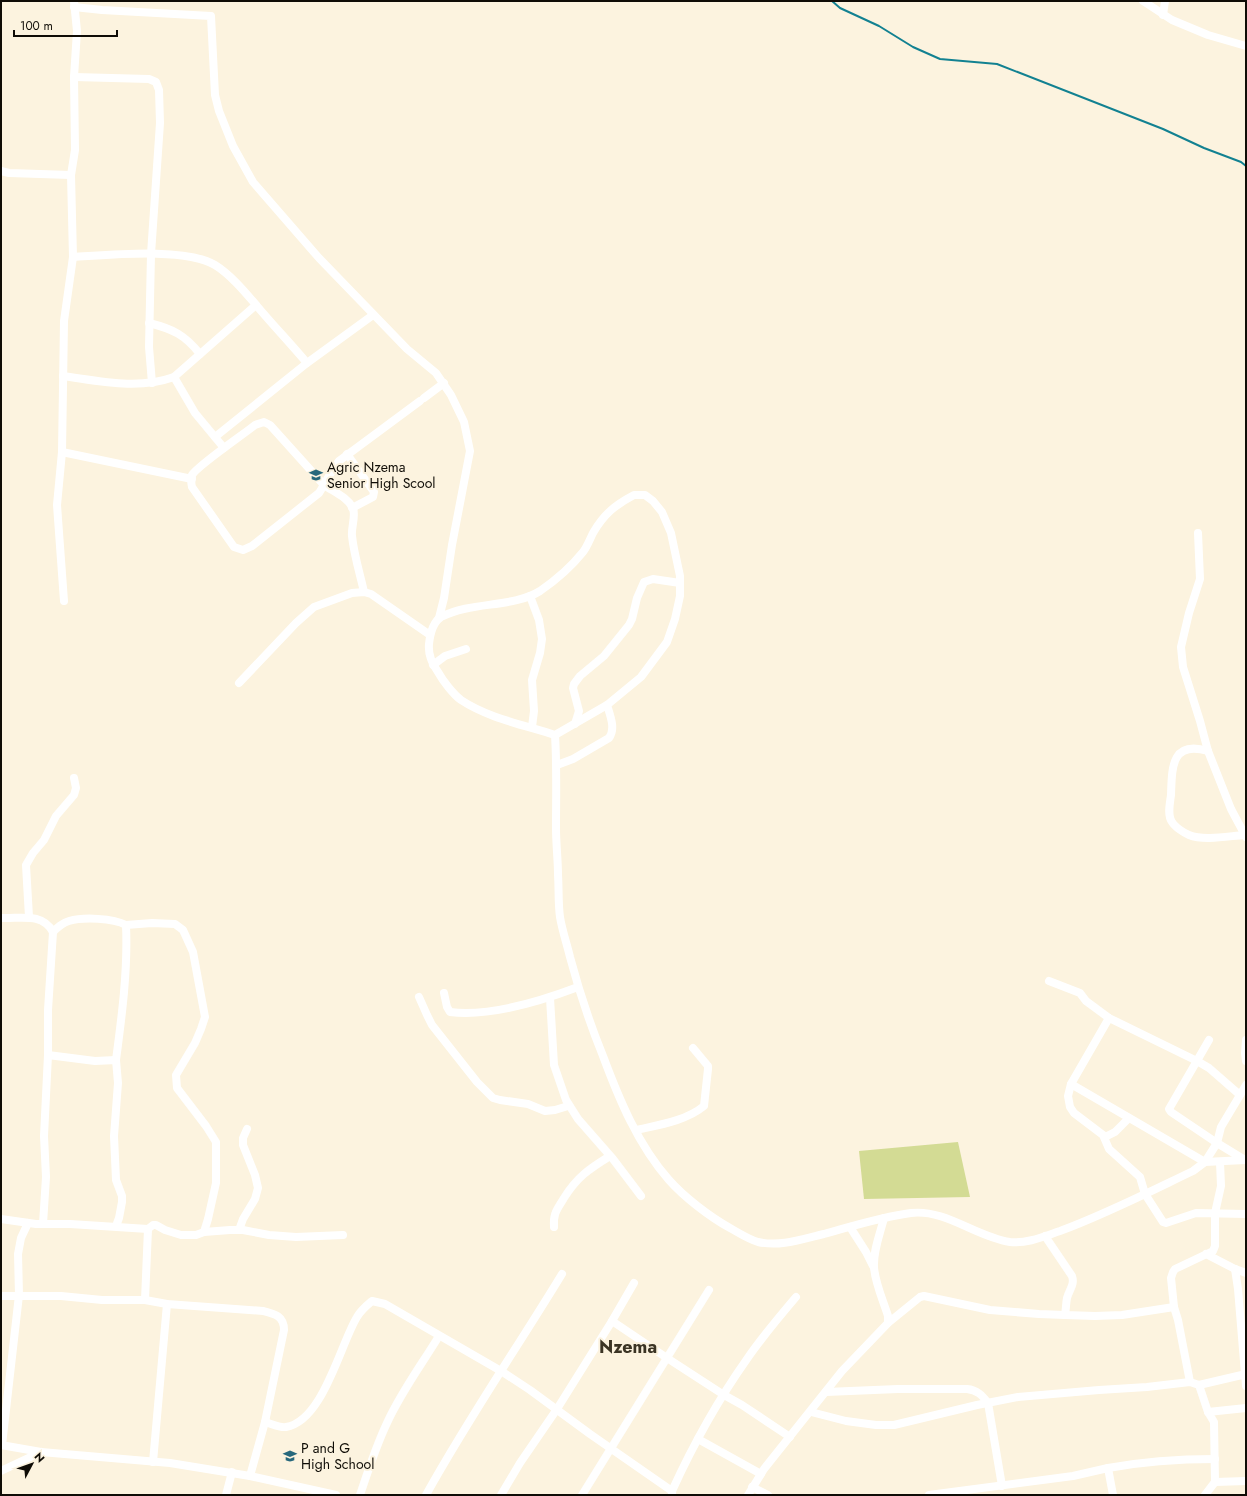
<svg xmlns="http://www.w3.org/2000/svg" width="1247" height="1496" font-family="Jost,sans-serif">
<rect width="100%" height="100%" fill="#fcf3df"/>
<!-- green -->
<polygon fill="#d3db94" points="958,1142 970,1197 864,1199 859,1151"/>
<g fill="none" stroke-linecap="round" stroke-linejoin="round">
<!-- stream -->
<polyline stroke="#128191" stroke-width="2" points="832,1 840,8 879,26 913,47 940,59 997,64 1163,129 1204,148 1241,162 1246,166"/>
<!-- minor -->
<g stroke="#fff" stroke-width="8">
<polyline points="1143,1 1172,20 1208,35 1246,46"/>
<polyline points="74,7 102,10 211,16 215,95 219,111 233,146 253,182 319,258 407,349 436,373 451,395 464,422 470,451 452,545 444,598 439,618"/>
<polyline points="1163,15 1165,1"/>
<polyline points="74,77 149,79 156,82 159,90 160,123 151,254 149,347 152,383"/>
<polyline points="1,171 9,173 71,175"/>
<path d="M73 257C109 255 185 247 215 265 231 275 245 292 257 306 273 325 291 344 307 363"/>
<path d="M149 323C173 329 185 335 200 354"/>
<path d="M63 376C100 381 138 390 174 377L256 305"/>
<polyline points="174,377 195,413 224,448"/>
<polyline points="424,398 444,383"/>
<polyline points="215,437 307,363 373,315"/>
<polyline points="62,452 192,479"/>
<polyline points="347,454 374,492 373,497 352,508"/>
<path d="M634 495H645L653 501 662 512 671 533 680 576V596L675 619 667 642 641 677 607 705 555 735C524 725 488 718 461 700 453 694 443 681 438 672 432 663 428 655 429 644 430 635 433 622 441 617 472 601 513 608 540 591 556 580 571 567 583 552 587 547 590 539 593 533 604 514 615 505 634 495Z"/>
<polyline points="1198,533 1200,579 1189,613 1181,647 1183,667 1200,721 1208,751 1231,809 1246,837"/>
<path d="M364 592C360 574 354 555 352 536 351 527 356 517 353 508 347 497 334 492 324 485L270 425 264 422 255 425C244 434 197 466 192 475 191 479 191 483 192 487L234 547 243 550 252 546 319 493C326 482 331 471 339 461L420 401"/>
<polyline points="530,596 539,620 542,639 540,653 532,680 534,711 532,727"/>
<polyline points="64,601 57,505 62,452 64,321 73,257 71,175 75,150 74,77 77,31 74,1"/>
<polyline points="433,665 445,656 466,649"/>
<polyline points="239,683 296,623 314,607 352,593 364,592 371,594 430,635"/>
<polyline points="575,724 579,711 573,688 574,684 580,676 604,656 629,625 632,619 637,598 644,582 653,579 680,583"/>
<path d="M555 735C557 766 556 797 556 828 556 844 558 860 558 875 559 889 558 903 560 917 562 930 567 944 570 957 579 991 590 1024 603 1056 619 1099 638 1145 669 1180 684 1197 710 1217 730 1228 739 1233 748 1239 758 1242 781 1247 802 1239 824 1234 853 1226 881 1217 911 1213 946 1209 976 1237 1010 1242 1027 1244 1045 1236 1060 1231 1106 1214 1149 1192 1193 1171L1205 1162 1217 1143 1221 1127 1246 1085"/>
<path d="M1208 751C1171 740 1172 768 1171 795 1170 803 1167 815 1172 822 1175 827 1184 833 1189 835 1204 841 1229 836 1244 835"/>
<path d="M557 765 573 759 609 738C616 729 610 715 607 705"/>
<polyline points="29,917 26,865 33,853 44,840 56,816 74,795 76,788 74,778"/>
<path d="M1 918C20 919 42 912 53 932L48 1010V1055L44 1136 46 1177 43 1224"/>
<polyline points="126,925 152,923 175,924 183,930 193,952 205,1017 201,1029 195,1043 176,1075 177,1088 206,1126 216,1142 216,1183 208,1219 204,1232"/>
<path d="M53 932C58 927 62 923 69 921 83 917 113 918 126 925 128 969 122 1015 116 1060"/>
<polyline points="1049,981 1080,993 1086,1001 1109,1018 1197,1061 1209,1068 1240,1095"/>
<path d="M444 993 447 1007 450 1012C489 1017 541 1001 578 987"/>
<polyline points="419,997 427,1015 432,1025 477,1082 493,1098 500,1100 528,1104 545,1111 555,1110 568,1106"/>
<polyline points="550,998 554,1065 566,1100 578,1119 613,1159 641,1196"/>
<polyline points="1109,1018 1071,1084 1068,1096 1070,1107 1074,1113 1103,1135 1109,1149 1140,1177 1145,1194 1163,1222 1166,1223 1196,1213 1246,1214"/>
<polyline points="1209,1040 1169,1109 1171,1112 1217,1143 1245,1160"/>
<polyline points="1246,1040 1245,1053 1246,1061"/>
<polyline points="48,1055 95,1061 116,1060 118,1083 114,1136 116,1180 122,1196 122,1202 119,1218 116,1226"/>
<polyline points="1071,1084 1205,1162 1245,1160"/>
<path d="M636 1130C658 1125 686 1121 704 1106L708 1069V1066L693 1048"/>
<polyline points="1105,1137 1115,1132 1129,1118"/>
<polyline points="1,1219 36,1224 70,1224 148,1229 153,1225 156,1225 165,1230 181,1235 196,1235 204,1232 230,1230 243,1230 269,1235 296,1237 343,1235"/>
<path d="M554 1227C553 1213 557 1210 564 1198 577 1177 589 1169 610 1156"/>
<polyline points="850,1227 866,1252 873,1266"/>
<polyline points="239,1230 243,1219 255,1199 258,1188 255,1175 243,1145 243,1138 247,1129"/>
<path d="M1045 1236 1072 1276C1075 1285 1069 1290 1067 1298 1066 1303 1066 1309 1065 1315L1095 1316 1122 1315 1174 1307"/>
<polyline points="1206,1254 1235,1269 1246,1273"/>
<polyline points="1235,1269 1238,1289 1246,1386"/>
<path d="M1 1296H61L102 1300H145L167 1304 263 1311C275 1314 284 1316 284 1330L265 1422 250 1476"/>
<polyline points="145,1300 148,1229"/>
<polyline points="612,1321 667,1358 724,1395 742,1405 790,1437"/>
<polyline points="888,1323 920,1297 924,1296 990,1310 1039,1314 1065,1315"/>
<polyline points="1190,1382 1178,1320 1174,1307 1171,1278 1173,1272 1175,1269 1213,1251 1215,1246 1215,1213 1221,1186 1220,1162"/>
<polyline points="1199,1385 1208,1412 1214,1422 1215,1482"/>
<path d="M826 1392 898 1389H967C977 1390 982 1395 988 1403L1002 1486"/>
<polyline points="811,1412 846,1421 876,1425 894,1425 977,1405 1018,1397 1099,1390 1147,1387 1190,1382 1199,1385 1246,1374"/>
<polyline points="1208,1412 1246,1408"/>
<path d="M265 1422C272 1424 280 1428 286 1427 323 1421 340 1345 357 1317 361 1310 366 1306 372 1301L385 1304 501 1371 530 1390 590 1434 672 1491"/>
<polyline points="698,1439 761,1474"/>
<polyline points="1,1445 41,1452 170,1463 250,1476 336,1495"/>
<polyline points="2,1445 19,1295 18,1254 21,1238 28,1223"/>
<polyline points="153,1462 167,1304"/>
<polyline points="1,1471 41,1452"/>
<polyline points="752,1487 768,1495"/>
<polyline points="226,1495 232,1472"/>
<path d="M360 1495C368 1471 376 1446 387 1423 401 1392 422 1364 439 1336"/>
<path d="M426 1495C468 1419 517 1348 562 1274"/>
<polyline points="501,1495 520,1463 557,1409 612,1321 634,1283"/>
<polyline points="582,1495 709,1290"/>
<path d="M672 1495V1491C693 1445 718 1400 747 1359 762 1337 779 1317 796 1297"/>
<path d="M748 1495 764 1469 842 1371 888 1323V1316C883 1300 875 1283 874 1267 873 1251 880 1234 884 1218"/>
<polyline points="929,1495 1073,1476 1108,1468"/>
<path d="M1113 1495 1108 1468C1146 1461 1176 1459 1215 1459"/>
<polyline points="1205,1495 1215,1482 1246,1481"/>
</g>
</g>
<!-- icons -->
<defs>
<g id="school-bare" transform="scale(1.08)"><path d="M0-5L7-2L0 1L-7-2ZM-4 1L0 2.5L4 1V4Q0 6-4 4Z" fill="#27687c" stroke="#fcf3df" stroke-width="2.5" paint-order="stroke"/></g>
</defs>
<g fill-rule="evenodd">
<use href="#school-bare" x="316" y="475"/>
<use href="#school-bare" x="290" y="1456"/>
</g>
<g text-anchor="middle" stroke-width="4" stroke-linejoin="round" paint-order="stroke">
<!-- poi labels -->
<g font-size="14" fill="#0f0c06" stroke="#fcf3df" text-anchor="start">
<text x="327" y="472">Agric Nzema<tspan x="327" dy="16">Senior High Scool</tspan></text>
<text x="301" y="1453">P and G<tspan x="301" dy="16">High School</tspan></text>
</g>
<!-- district labels -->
<g font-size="18" font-weight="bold" fill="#3b3424" stroke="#fcf3df">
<text x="628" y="1353">Nzema</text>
</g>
</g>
<!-- border -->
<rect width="1247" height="1496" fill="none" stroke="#0f0c06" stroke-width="4"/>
<!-- north arrow -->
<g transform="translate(32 1464) rotate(49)" stroke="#fcf3df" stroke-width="3" paint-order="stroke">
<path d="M0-3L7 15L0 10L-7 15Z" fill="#0f0c06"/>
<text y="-6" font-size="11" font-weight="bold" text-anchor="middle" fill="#0f0c06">N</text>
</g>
<!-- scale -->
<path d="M14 30v6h103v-6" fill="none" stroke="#0f0c06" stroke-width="2"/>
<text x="20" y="30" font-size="12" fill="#0f0c06" stroke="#fcf3df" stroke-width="3" paint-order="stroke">100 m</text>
</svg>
